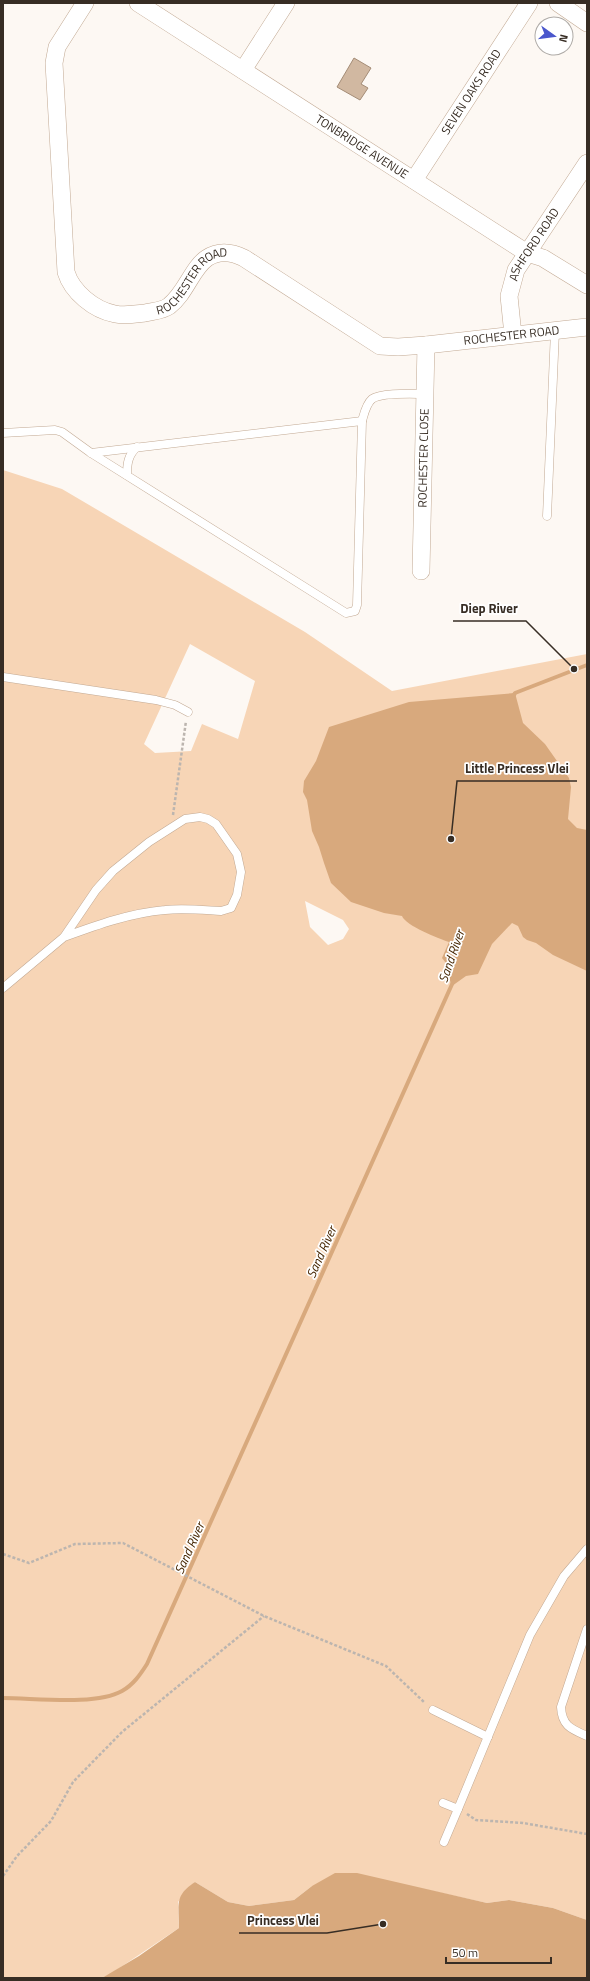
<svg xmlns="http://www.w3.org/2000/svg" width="590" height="1981" font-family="'Titillium Web',sans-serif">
<rect width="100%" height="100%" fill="#fdf8f3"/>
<!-- green -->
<path fill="#f7d5b6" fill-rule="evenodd" d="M3 470 62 489 305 632 392 691 587 654V1920L553 1908 509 1900 487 1903 410 1886H312L294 1900 249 1906 228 1902 195 1882 178 1902 179 1928 112 1973 102 1978H3ZM190 644 255 681 238 739 202 724 191 751 155 753 144 744ZM305 901 343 920 349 929 343 939 328 945 310 927Z"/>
<!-- water -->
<g fill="#d8a97d">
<path d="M515 693 523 723 545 744 569 778 571 787 568 819 577 828 587 830V971L553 955 536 943 527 940 523 937 518 926 512 923 492 944 478 974 466 976 452 986C447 976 451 967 442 958L449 942C438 938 406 926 402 916L384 913 351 902 331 883 324 863 319 847 312 831 307 800 303 792 304 781 316 761 329 727 409 702Z"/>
<path d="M335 1873H357L487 1903 509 1900 553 1908 587 1920V1978H102L139 1956 179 1928C179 1904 174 1896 195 1882L228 1902 249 1906 294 1900 312 1886Z"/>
</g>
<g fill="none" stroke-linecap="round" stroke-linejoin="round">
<!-- stream -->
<g stroke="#d8a97d" stroke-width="4">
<polyline points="513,697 515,693 587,665"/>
<path d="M3 1698C35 1698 95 1706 122 1691 133 1685 140 1675 147 1664L453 982"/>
</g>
</g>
<!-- building -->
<polygon fill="#d1b8a1" stroke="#a48c76" points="354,58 371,68 361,84 368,88 360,100 337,87"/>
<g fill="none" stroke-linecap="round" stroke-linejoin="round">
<!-- lane casing -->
<g stroke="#c2a993" stroke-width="9">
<g id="lane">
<path d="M3 433 55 430 62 432 91 453 346 613 355 611 357 605 362 421C364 414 366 404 372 399 382 392 413 394 426 394"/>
<polyline points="91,453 362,421"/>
<path d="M127 475C127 464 128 455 137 447"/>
<polyline points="547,516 555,331"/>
<polyline points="3,677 156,700 175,705 188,712"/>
<path d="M3 988 64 937 96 890 113 871 149 842 185 819 200 817 208 819 216 824 237 854 241 872 237 895 231 908 221 911C203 910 183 908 165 910 130 913 97 925 64 937"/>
<path d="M587 1629 561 1707C562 1726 571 1729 587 1736"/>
<polyline points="433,1710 488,1737"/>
<polyline points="443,1803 458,1809 530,1635 564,1576 587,1549"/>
<polyline points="444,1842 458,1809"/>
</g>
</g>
<!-- street casing -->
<g stroke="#c2a993" stroke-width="18">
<g id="street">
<path id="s1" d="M85 3 57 47 54 63 66 272C72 292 94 310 115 314 125 316 136 314 145 313 153 311 162 311 169 306 186 293 192 268 207 258 219 250 232 252 244 258L380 346 398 347 426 345 587 327"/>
<path id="s2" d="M138 3 527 253 543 258 587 285"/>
<polyline points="558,3 587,23"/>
<polyline points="243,70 286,3"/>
<path id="s3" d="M414 180 529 3"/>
<path id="s4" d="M513 335 509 296 516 270 587 163"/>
<path id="s5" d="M421 571 426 345"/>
</g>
</g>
<!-- path -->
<g stroke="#bcb5af" stroke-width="2.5" stroke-dasharray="3 2" stroke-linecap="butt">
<polyline points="173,815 186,721"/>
<polyline points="3,1554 29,1563 75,1544 123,1543 264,1616 386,1666 425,1703"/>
<polyline points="467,1814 476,1820 523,1823 587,1834"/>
<polyline points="3,1876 17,1856 51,1821 73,1782 122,1732 264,1616"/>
</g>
<!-- lane -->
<use href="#lane" stroke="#fff" stroke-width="8"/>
<!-- street -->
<use href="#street" stroke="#fff" stroke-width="17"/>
</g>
<g text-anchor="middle" stroke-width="3.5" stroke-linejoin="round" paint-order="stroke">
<!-- street labels -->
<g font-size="12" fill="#372d24" stroke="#fff">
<text dy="4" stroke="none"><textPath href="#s3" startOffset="105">SEVEN OAKS ROAD</textPath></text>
<text dy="4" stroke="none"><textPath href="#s2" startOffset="266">TONBRIDGE AVENUE</textPath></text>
<text dy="4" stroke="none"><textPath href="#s4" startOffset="97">ASHFORD ROAD</textPath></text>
<text dy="4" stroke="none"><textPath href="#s1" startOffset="435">ROCHESTER ROAD</textPath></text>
<text dy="4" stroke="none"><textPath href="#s1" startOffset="795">ROCHESTER ROAD</textPath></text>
<text dy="4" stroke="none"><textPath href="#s5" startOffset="113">ROCHESTER CLOSE</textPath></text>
</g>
<!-- water labels -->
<g font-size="13" font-style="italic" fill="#472703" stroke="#fff">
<text transform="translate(451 956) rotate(-71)" y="5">Sand River</text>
<text transform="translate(321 1252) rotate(-66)" y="5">Sand River</text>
<text transform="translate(189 1548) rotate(-66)" y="5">Sand River</text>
</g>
</g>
<!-- callouts -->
<path fill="none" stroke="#372d24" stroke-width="1.5" d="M574 669L526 621H453M451 839L457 781H577M383 1924L327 1933H239"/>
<g fill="#372d24" stroke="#fff" stroke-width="1.5">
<circle cx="574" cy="669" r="4"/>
<circle cx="451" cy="839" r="4"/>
<circle cx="383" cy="1924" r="4"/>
</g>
<g font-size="13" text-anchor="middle" font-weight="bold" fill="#372d24" stroke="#fff" stroke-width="3.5" stroke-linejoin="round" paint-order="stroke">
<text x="489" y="613">Diep River</text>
<text x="517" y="773">Little Princess Vlei</text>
<text x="283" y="1925">Princess Vlei</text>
</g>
<!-- border -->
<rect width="590" height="1981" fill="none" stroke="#372d24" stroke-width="8"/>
<!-- north arrow -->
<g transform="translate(554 36) rotate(104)"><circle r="19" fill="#ffffff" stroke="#afaba7"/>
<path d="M0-3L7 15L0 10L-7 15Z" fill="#4b57cc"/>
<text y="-6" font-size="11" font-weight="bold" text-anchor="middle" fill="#372d24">N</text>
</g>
<!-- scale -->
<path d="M446 1957v6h105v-6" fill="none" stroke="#372d24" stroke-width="2"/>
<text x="452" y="1957" font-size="12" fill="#372d24" stroke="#ffffff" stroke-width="3" paint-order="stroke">50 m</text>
</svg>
